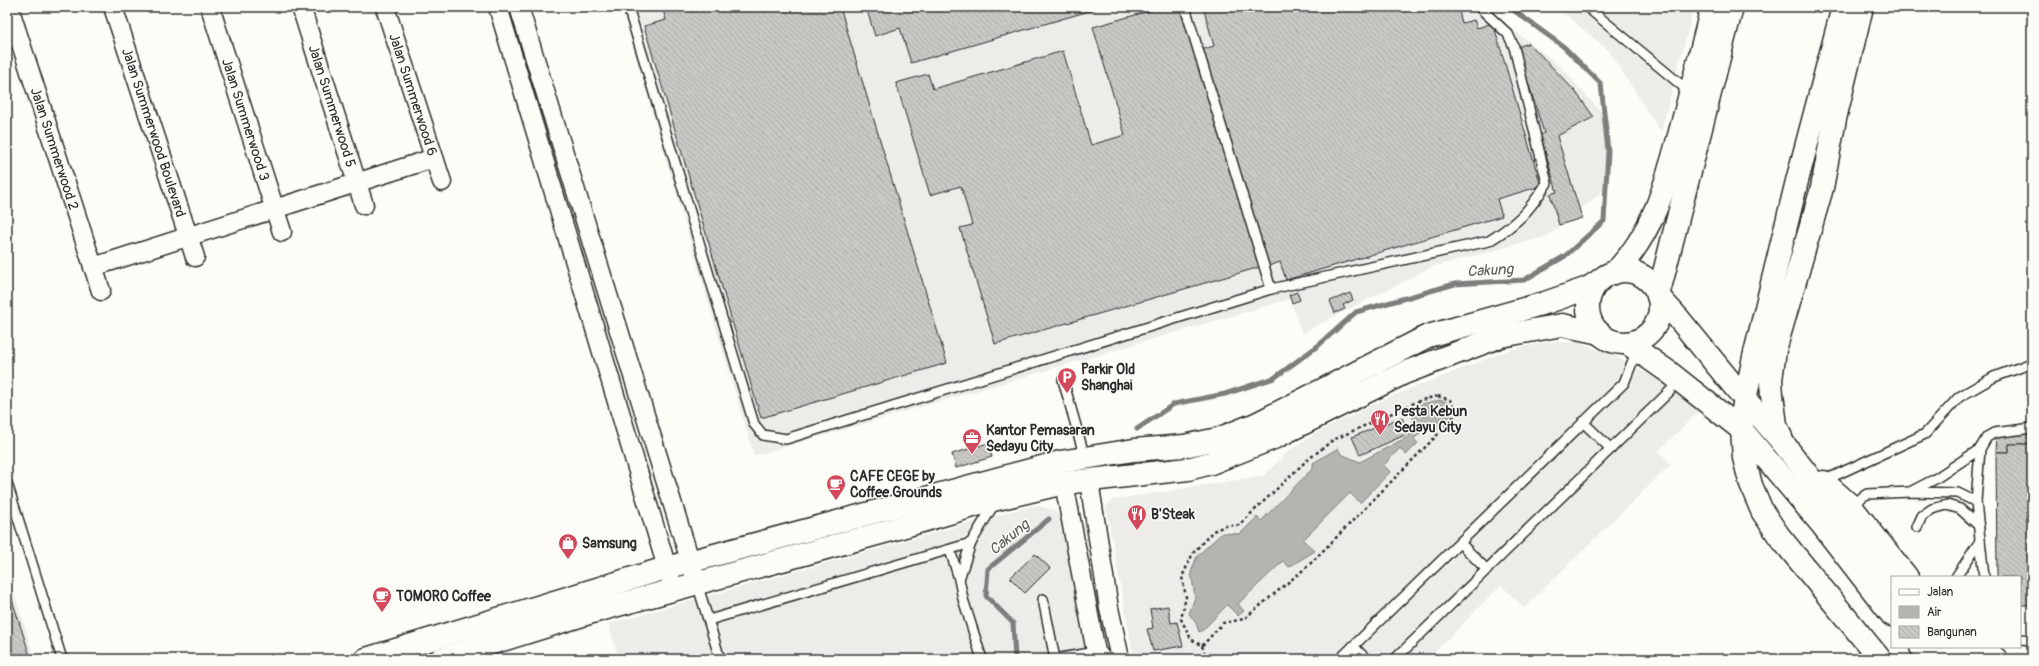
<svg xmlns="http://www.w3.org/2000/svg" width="2039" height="666" font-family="Pangolin,sans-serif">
<defs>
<pattern id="building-back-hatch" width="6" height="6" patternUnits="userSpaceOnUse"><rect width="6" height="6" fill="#c9c8c4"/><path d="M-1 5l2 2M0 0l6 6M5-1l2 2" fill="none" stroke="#adaca9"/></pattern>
</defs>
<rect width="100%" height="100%" fill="#fdfcf7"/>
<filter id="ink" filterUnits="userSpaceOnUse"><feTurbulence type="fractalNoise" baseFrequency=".025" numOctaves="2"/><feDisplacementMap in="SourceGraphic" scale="8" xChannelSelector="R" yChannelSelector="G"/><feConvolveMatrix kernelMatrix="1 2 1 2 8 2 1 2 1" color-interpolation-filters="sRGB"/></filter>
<g filter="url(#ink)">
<!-- built -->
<g fill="#edece8">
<polygon points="621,7 1484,7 1561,67 1610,122 1603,191 1548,236 1432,267 1302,333 1290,299 754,456"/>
<polygon points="1557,7 1694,7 1661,132 1609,51"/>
<polygon points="1547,342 1577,342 1613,355 1681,392 1702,408 1658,451 1671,464 1524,608 1501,585 1428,659 1134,659 1106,507 1112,500 1263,476 1289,451 1314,434 1387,398 1509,350"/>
<polygon points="1034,505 1054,510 1066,522 1092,659 619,659 608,624"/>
<polygon points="7,570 35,659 7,659"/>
</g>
<!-- water -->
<path fill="#b5b4b1" stroke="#7e7d7b" d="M1440 400 1448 403 1452 409C1450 420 1445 424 1436 430L1429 424 1414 439 1418 443 1406 455 1400 448 1384 465 1390 472 1360 503 1350 493 1303 540 1315 551 1289 567 1283 561 1238 604 1244 611 1238 616 1227 605 1203 630 1199 632 1196 623 1189 614 1195 597 1191 572 1197 556 1222 533 1240 534 1257 517 1261 521 1313 468V463L1338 448 1341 454 1360 462 1409 436 1414 422 1412 412 1422 404Z"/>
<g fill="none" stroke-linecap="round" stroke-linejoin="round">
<!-- stream -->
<g stroke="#7e7d7b" stroke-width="5">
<polyline points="1137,429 1174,404 1225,394 1274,378 1319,345 1356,312 1455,284 1524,280 1565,256 1604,221 1608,151 1601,84 1564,47 1509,7"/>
<polyline points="1015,659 1013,623 986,596 988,569 1049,519"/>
</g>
</g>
<!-- building -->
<g fill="url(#building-back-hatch)" stroke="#2b2b2b">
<polygon points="662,7 840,7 947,363 761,418 644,26 666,20"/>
<polygon points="866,7 1103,7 911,63 900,28 875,36"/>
<polygon points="1163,7 1182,7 1260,267 995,344 960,228 972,225 961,186 930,195 896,83 928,74 933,89 1063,51 1091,145 1125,135 1093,27"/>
<polygon points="1203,7 1450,7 1451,9 1458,7 1462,23 1474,20 1477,28 1493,23 1541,186 1497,199 1502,216 1286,280 1280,262 1266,267 1201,50 1214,46"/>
<polygon points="1529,43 1575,91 1594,117 1557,136 1582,218 1559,225 1550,194 1557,192 1540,135 1544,133 1517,47"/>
<polygon points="1297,292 1300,300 1292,303 1289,295"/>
<polygon points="1350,293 1353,300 1343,305 1345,309 1335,313 1330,301"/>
<polygon points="1402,417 1407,434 1360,455 1352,437"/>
<polygon points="2032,431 2032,444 2009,444 2009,452 1996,452 1997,433"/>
<polygon points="988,443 992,457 956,468 952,454"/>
<polygon points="2009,444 2032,444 2032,605 2020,605 2020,577 1997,577 1996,452 2009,452"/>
<polygon points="1035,554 1050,568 1025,593 1010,578"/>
<polygon points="7,584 31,659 7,659"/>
<polygon points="1168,606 1171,623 1177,622 1183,646 1153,651 1147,629 1153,628 1150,609"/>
</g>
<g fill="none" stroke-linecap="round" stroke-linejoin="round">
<!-- lane casing -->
<g stroke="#2b2b2b" stroke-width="12">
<g id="lane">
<path d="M628 7 754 424 763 435 786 439 1271 289 1489 241C1518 223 1529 211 1547 183L1514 47 1508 34 1479 7"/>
<polyline points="1185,7 1271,289"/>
<polyline points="1587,7 1691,93"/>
<polyline points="1063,380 1085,458"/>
<polyline points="1583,422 1611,449"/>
<polyline points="1980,449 1976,502 1984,577"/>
<polyline points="1823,481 1925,434 1959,397 1994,377 2032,363"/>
<polyline points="7,483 62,659"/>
<polyline points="1910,492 1935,479 1980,449 1987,437 1994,433 2032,428"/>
<polyline points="1850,505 1867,494 1910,492 1958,493 1976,502"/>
<polyline points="1917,527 1922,516 1932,509 1947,505 1960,509 1979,526"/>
<polyline points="1460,543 1487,570"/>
<polyline points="950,550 959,579"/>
<polyline points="1956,577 1980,541"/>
<polyline points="697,583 720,659"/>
<polyline points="1043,599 1055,659 1096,652"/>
<polyline points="709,620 971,543"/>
<polyline points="2020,639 2032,640"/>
<polyline points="1353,646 1366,659"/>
<polyline points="982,659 963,599 959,579 971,543 994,504"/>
<polyline points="1340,659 1624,383 1637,350"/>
<polyline points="1395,659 1670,391"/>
</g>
</g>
<!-- street casing -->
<g stroke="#2b2b2b" stroke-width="21">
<g id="street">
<path id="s1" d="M9 7 101 291"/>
<path id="s2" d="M113 7 195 257"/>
<path id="s3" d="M210 7 282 232"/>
<path id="s4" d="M301 7 364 205"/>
<path id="s5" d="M385 7 442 182"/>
<polyline points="498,7 671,581"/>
<polyline points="519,7 697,583"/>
<polyline points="93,267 434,158"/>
<polyline points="1089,481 1109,608 1119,654 1116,659"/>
<polyline points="1064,483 1096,652 1102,659"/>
</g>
</g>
<!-- secondary casing -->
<g stroke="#2b2b2b" stroke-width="25">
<g id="secondary">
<polyline points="1732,7 1658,296 1679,319 1733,385 1783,443 1892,584"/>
<polyline points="1843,7 1797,181 1754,357 1742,414 1742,430 1744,458 1751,485 1762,511 1779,536 1880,659"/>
<circle cx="1624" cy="307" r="36"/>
<path d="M1614 273C1654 234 1667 180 1681 128 1692 88 1702 47 1712 7"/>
<polyline points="1627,343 1670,373 1742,430 1823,526 1892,615"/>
<polyline points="1781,437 1776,425 1772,395 1771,380 1775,350 1822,188 1835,119 1862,7"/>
<polyline points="1824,482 1850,505 1907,577"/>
<polyline points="1921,647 1936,659"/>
<polyline points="1952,647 1970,659"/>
<polyline points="1979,647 1996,659"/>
<polyline points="366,659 666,568 1060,462 1134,450 1184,446 1218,439 1256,424 1428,336 1545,303 1588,288 1599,281"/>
<polyline points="441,659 589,613 888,531 997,499 1064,483 1188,469 1211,463 1276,437 1404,373 1501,336 1562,325 1600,333"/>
</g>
</g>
<!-- path -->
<g stroke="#2b2b2b" stroke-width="2.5" stroke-dasharray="3 3" stroke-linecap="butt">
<polygon points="1438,396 1450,400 1455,409 1453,419 1308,566 1244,619 1223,623 1202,646 1191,639 1181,619 1186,597 1182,577 1193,553 1213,531 1225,526 1239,525 1305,462 1333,440 1421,400"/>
<polyline points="1202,646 1207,659"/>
</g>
<!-- lane -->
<use href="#lane" stroke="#fdfcf7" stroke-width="9"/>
<!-- street -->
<use href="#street" stroke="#fdfcf7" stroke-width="18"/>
<!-- secondary -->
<use href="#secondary" stroke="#fdfcf7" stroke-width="22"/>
</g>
</g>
<!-- icons -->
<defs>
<g id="parking-pin" transform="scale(1)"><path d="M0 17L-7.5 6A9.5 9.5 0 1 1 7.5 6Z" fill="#d1495b" stroke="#fdfcf7"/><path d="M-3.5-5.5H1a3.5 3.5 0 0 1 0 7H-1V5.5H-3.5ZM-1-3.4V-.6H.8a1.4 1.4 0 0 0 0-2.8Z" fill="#fff"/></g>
<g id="restaurant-pin" transform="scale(1)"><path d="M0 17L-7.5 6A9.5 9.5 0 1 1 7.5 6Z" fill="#d1495b" stroke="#fdfcf7"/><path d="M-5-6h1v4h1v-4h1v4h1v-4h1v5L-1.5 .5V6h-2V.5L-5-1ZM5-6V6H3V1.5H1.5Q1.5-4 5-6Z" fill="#fff"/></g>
<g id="office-pin" transform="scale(1)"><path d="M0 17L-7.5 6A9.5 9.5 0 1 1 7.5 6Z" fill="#d1495b" stroke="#fdfcf7"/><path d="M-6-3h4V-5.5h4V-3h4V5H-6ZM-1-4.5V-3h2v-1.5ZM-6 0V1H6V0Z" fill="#fff"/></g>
<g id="cafe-pin" transform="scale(1)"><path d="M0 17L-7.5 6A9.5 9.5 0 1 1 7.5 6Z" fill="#d1495b" stroke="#fdfcf7"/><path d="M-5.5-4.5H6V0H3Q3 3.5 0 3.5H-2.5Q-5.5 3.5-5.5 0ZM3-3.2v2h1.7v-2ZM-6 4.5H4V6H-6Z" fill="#fff"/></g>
<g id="shop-pin" transform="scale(1)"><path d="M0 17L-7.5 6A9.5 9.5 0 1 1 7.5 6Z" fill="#d1495b" stroke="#fdfcf7"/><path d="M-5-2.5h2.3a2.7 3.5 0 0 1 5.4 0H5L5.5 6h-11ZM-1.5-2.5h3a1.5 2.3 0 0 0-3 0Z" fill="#fff"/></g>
</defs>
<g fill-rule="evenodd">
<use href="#parking-pin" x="1067" y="377"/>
<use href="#restaurant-pin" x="1380" y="419"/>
<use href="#office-pin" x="972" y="438"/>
<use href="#cafe-pin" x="836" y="484"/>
<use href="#restaurant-pin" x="1137" y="514"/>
<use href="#shop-pin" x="568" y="543"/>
<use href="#cafe-pin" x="382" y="596"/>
</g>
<g text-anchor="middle" stroke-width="3" stroke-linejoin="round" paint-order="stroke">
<!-- street labels -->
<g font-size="14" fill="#2b2b2b" stroke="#fdfcf7">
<text dy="5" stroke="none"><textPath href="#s5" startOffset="92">Jalan Summerwood 6</textPath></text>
<text dy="5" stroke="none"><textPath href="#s4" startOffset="104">Jalan Summerwood 5</textPath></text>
<text dy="5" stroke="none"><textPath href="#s3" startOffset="118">Jalan Summerwood 3</textPath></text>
<text dy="5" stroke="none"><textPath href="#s2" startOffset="132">Jalan Summerwood Boulevard</textPath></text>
<text dy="5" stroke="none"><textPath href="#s1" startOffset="149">Jalan Summerwood 2</textPath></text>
</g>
<!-- poi labels -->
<g font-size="14" font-weight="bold" fill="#2b2b2b" stroke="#fdfcf7" text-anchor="start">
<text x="1081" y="374">Parkir Old<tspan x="1081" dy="16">Shanghai</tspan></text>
<text x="1394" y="416">Pesta Kebun<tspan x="1394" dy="16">Sedayu City</tspan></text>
<text x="986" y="435">Kantor Pemasaran<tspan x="986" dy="16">Sedayu City</tspan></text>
<text x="850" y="481">CAFE CEGE by<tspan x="850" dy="16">Coffee Grounds</tspan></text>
<text x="1151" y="519">B'Steak</text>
<text x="582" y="548">Samsung</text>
<text x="396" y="601">TOMORO Coffee</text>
</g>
<!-- water labels -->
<g font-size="15" font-style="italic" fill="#5b5b5a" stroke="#fdfcf7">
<text transform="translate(1490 270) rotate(-3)" y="5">Cakung</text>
<text transform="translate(1009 537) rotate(-39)" y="5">Cakung</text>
</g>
</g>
<!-- margin -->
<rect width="2039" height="666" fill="none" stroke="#fdfcf7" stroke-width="24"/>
<rect x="12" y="12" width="2015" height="642" fill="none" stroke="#2b2b2b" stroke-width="1.5" filter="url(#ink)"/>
<!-- legend -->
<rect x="1891" y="576" width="130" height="72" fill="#fdfcf7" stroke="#a9a8a5"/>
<rect x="1899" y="589" width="20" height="6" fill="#fdfcf7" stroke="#a9a8a5"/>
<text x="1927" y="596" font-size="12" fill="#2b2b2b">Jalan</text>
<rect x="1899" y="606" width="20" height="12" fill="#b5b4b1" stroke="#a9a8a5"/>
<text x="1927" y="616" font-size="12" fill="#2b2b2b">Air</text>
<rect x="1899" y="626" width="20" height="12" fill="url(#building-back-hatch)" stroke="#a9a8a5"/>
<text x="1927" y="636" font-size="12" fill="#2b2b2b">Bangunan</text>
</svg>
